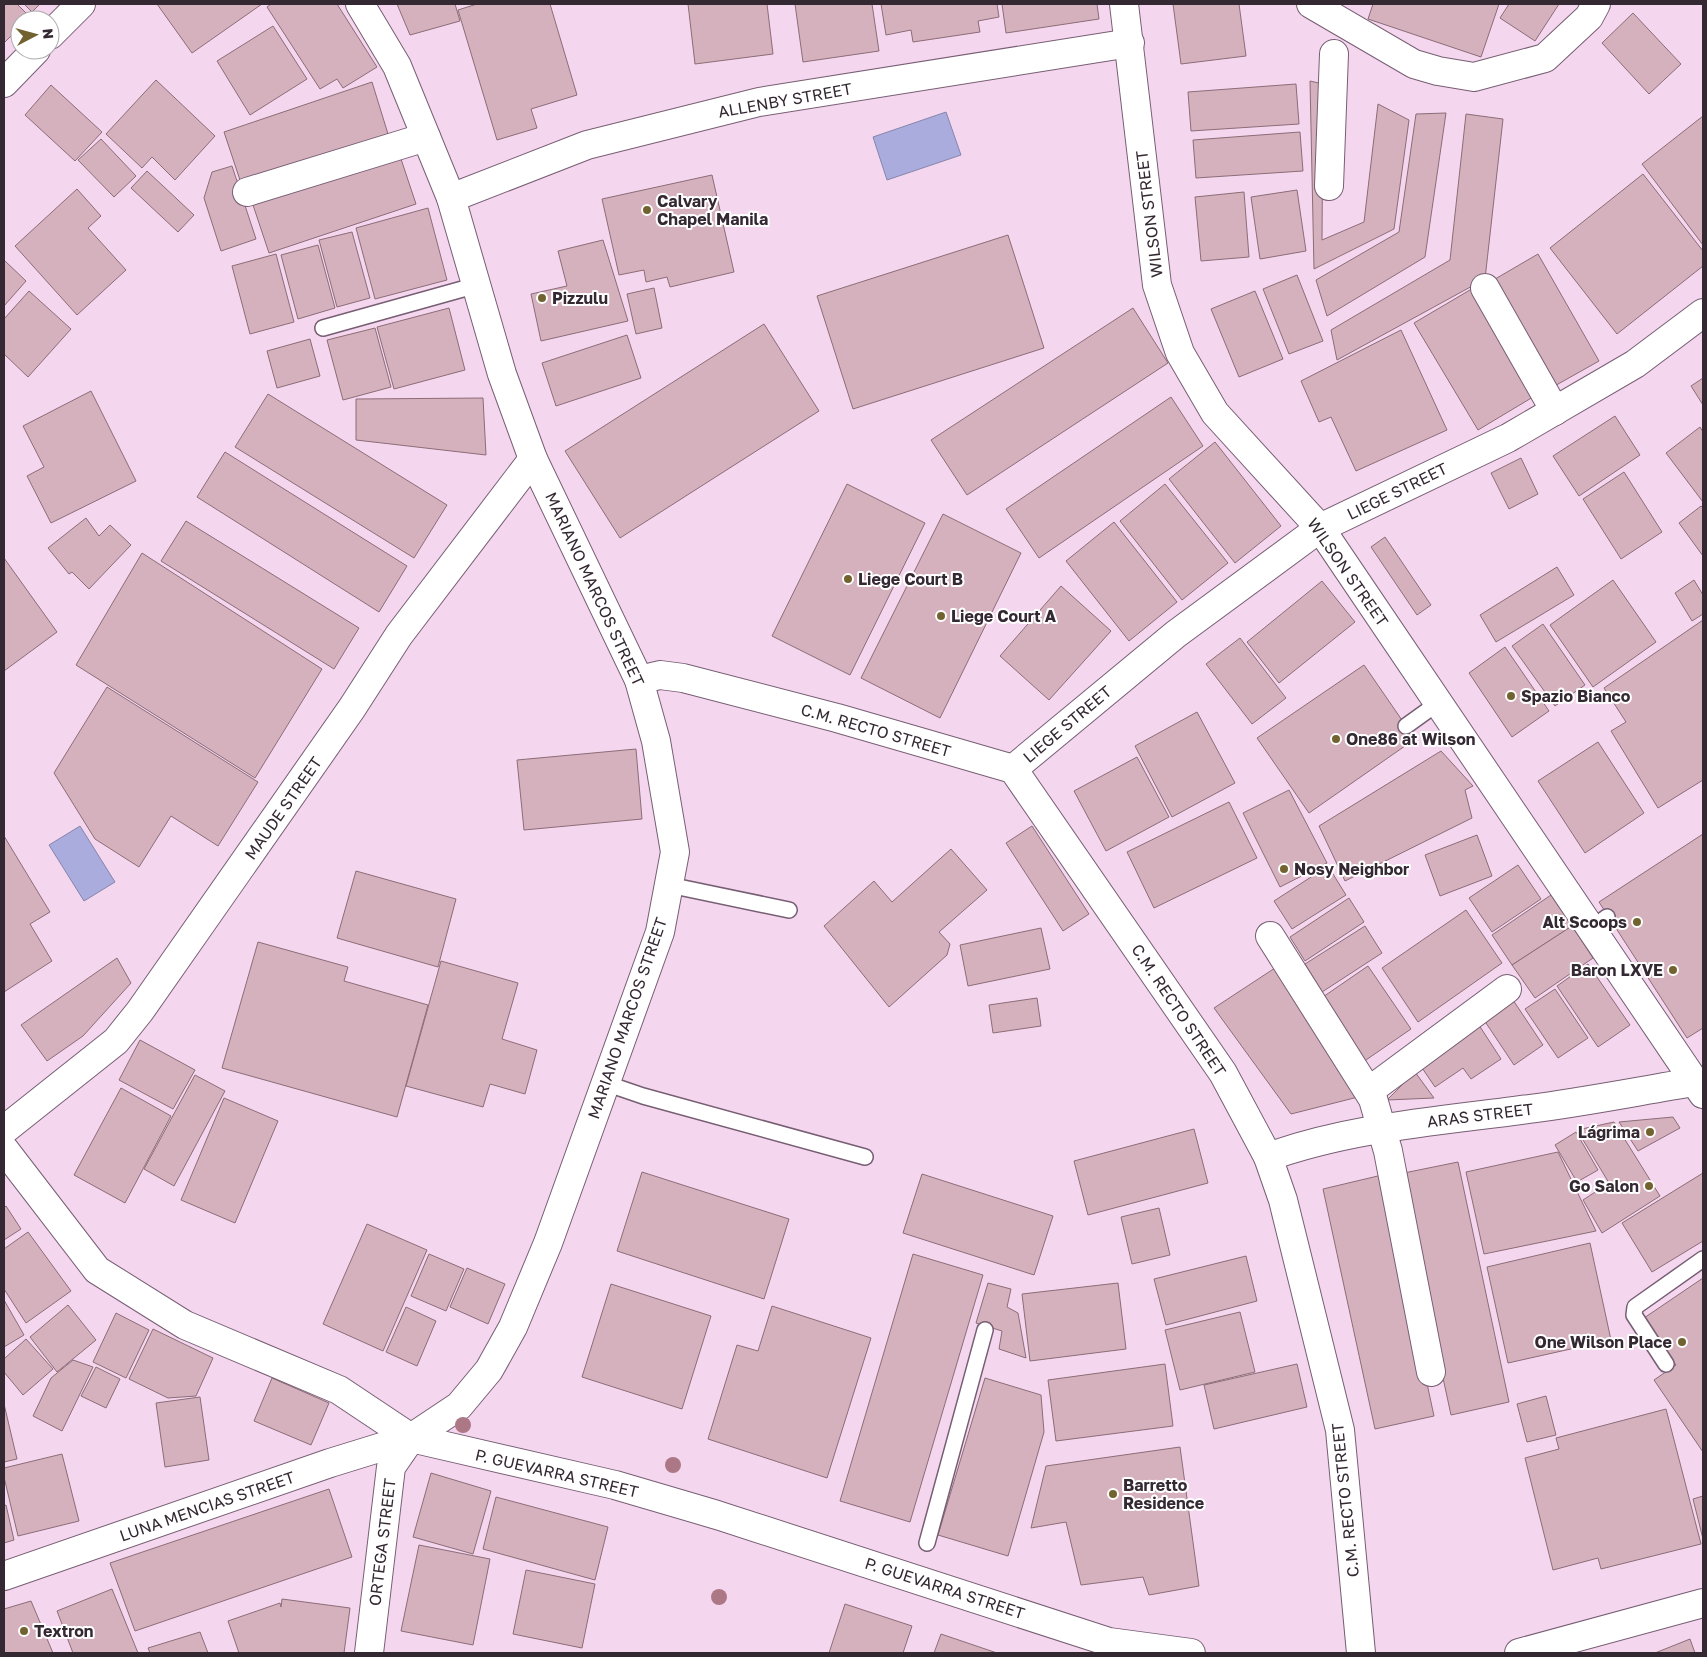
<svg xmlns="http://www.w3.org/2000/svg" width="1707" height="1657" font-family="'Golos Text',sans-serif">
<rect width="100%" height="100%" fill="#f4d7ef"/>
<!-- water -->
<g fill="#aaacde" stroke="#8785aa">
<polygon points="946,112 961,155 887,180 873,137"/>
<polygon points="80,826 115,882 84,901 49,845"/>
</g>
<!-- building -->
<g fill="#d5b1bd" stroke="#8c6c77">
<polygon points="4,4 17,4 30,17 27,20 20,20 20,27 4,43"/>
<polygon points="24,4 40,4 32,12"/>
<polygon points="157,4 262,4 192,53"/>
<polygon points="271,4 337,4 377,67 343,88 337,79 320,89 267,7"/>
<polygon points="397,4 455,4 460,21 410,35"/>
<polygon points="477,4 550,4 577,95 531,109 537,128 497,140 458,10"/>
<polygon points="688,4 767,4 773,54 695,64"/>
<polygon points="795,4 872,4 879,51 803,62"/>
<polygon points="881,4 997,4 999,17 978,21 980,32 913,42 911,30 886,35"/>
<polygon points="1002,4 1097,4 1099,19 1006,33"/>
<polygon points="1173,4 1239,4 1246,56 1181,64"/>
<polygon points="1373,4 1499,4 1481,57 1368,19"/>
<polygon points="1509,4 1559,4 1535,41 1500,18"/>
<polygon points="1633,13 1681,64 1649,94 1602,43"/>
<polygon points="273,26 307,79 250,115 217,61"/>
<polygon points="156,80 215,136 175,180 152,157 142,168 106,134"/>
<polygon points="1310,81 1323,84 1322,240 1364,222 1378,104 1409,120 1394,229 1314,269"/>
<polygon points="372,82 388,134 241,183 224,132"/>
<polygon points="1296,84 1299,124 1191,131 1188,92"/>
<polygon points="51,85 102,132 75,161 25,115"/>
<polygon points="1446,113 1425,257 1327,316 1316,280 1399,232 1416,114"/>
<polygon points="1466,114 1503,119 1485,279 1337,360 1331,330 1450,260"/>
<polygon points="1703,116 1703,245 1642,164"/>
<polygon points="1300,132 1303,171 1196,178 1193,140"/>
<polygon points="101,139 136,176 114,197 78,160"/>
<polygon points="399,153 416,204 269,253 252,202"/>
<polygon points="232,166 256,239 221,251 204,198 212,172"/>
<polygon points="147,171 194,215 178,232 131,188"/>
<polygon points="1643,174 1703,251 1703,266 1617,334 1550,248"/>
<polygon points="712,175 734,272 670,287 667,277 646,282 644,270 619,275 602,199"/>
<polygon points="77,189 101,216 88,228 126,270 77,315 15,246"/>
<polygon points="1297,190 1306,251 1260,259 1251,197"/>
<polygon points="1244,192 1249,257 1201,261 1195,197"/>
<polygon points="428,208 447,280 375,299 356,228"/>
<polygon points="352,232 370,298 337,307 319,240"/>
<polygon points="1008,235 1044,348 853,409 817,296"/>
<polygon points="603,240 628,321 541,341 531,294 567,286 558,251"/>
<polygon points="318,245 335,308 298,319 281,255"/>
<polygon points="276,254 294,322 250,334 232,266"/>
<polygon points="1538,254 1599,361 1551,388 1490,282"/>
<polygon points="4,260 26,281 4,306"/>
<polygon points="1297,275 1323,341 1289,354 1263,289"/>
<polygon points="1475,287 1538,394 1478,430 1414,323"/>
<polygon points="654,288 662,328 636,334 627,294"/>
<polygon points="29,291 71,329 28,377 4,354 4,319"/>
<polygon points="1255,291 1283,359 1239,377 1211,309"/>
<polygon points="449,308 465,370 394,389 377,327"/>
<polygon points="1133,308 1168,363 967,495 931,440"/>
<polygon points="764,324 819,411 620,538 565,451"/>
<polygon points="375,328 391,387 343,400 327,340"/>
<polygon points="1401,330 1447,430 1356,471 1331,417 1319,422 1301,381"/>
<polygon points="627,335 641,378 556,406 542,363"/>
<polygon points="310,339 320,376 277,388 267,351"/>
<polygon points="1703,378 1703,405 1691,386"/>
<polygon points="91,391 136,481 51,523 27,476 44,467 23,426"/>
<polygon points="268,394 447,505 414,558 235,447"/>
<polygon points="1171,397 1203,446 1039,558 1006,509"/>
<polygon points="483,398 486,455 356,440 356,399"/>
<polygon points="1615,416 1640,455 1579,496 1553,456"/>
<polygon points="1700,427 1703,432 1703,502 1666,453"/>
<polygon points="1215,442 1281,526 1235,563 1169,479"/>
<polygon points="225,452 407,566 379,612 197,497"/>
<polygon points="1521,458 1538,494 1509,509 1491,473"/>
<polygon points="1624,472 1662,532 1621,559 1583,499"/>
<polygon points="847,484 925,523 850,675 772,636"/>
<polygon points="1165,484 1228,563 1182,600 1120,521"/>
<polygon points="1701,506 1703,508 1703,556 1679,523"/>
<polygon points="943,514 1021,553 940,718 861,678"/>
<polygon points="86,518 99,536 110,525 131,545 89,589 72,572 69,574 48,548"/>
<polygon points="186,521 359,628 334,669 161,561"/>
<polygon points="1114,522 1177,602 1129,641 1066,561"/>
<polygon points="1385,537 1431,605 1417,615 1371,547"/>
<polygon points="142,553 322,669 255,778 76,665"/>
<polygon points="4,558 57,632 4,671"/>
<polygon points="1557,567 1574,595 1496,642 1480,615"/>
<polygon points="1613,580 1656,642 1593,687 1550,625"/>
<polygon points="1694,580 1703,595 1703,614 1692,621 1675,593"/>
<polygon points="1322,581 1355,622 1279,683 1247,642"/>
<polygon points="1061,586 1111,631 1049,700 1000,656"/>
<polygon points="1703,620 1703,780 1658,808 1611,731 1626,722 1604,688"/>
<polygon points="1543,624 1585,685 1555,706 1512,646"/>
<polygon points="1240,638 1286,698 1252,724 1206,664"/>
<polygon points="1505,647 1549,711 1512,737 1469,673"/>
<polygon points="1364,665 1415,739 1309,813 1257,738"/>
<polygon points="107,687 258,782 218,846 171,816 139,867 95,839 54,773"/>
<polygon points="1197,712 1235,783 1172,817 1135,746"/>
<polygon points="1598,742 1644,813 1585,853 1538,781"/>
<polygon points="636,749 642,819 524,830 517,760"/>
<polygon points="1441,751 1473,786 1465,790 1472,818 1345,881 1319,826"/>
<polygon points="1137,757 1169,817 1106,851 1074,791"/>
<polygon points="1289,790 1327,863 1280,887 1243,813"/>
<polygon points="1229,802 1257,858 1154,908 1127,852"/>
<polygon points="1032,826 1089,914 1063,931 1006,843"/>
<polygon points="1703,834 1703,1028 1687,1038 1599,902"/>
<polygon points="1477,835 1492,876 1440,896 1425,855"/>
<polygon points="4,836 50,912 30,924 52,961 4,992"/>
<polygon points="951,849 987,890 939,932 950,944 947,955 889,1007 824,926 874,881 892,902"/>
<polygon points="1518,865 1541,899 1492,932 1469,898"/>
<polygon points="1328,866 1346,895 1292,929 1274,901"/>
<polygon points="356,871 456,899 438,967 337,938"/>
<polygon points="1551,895 1572,926 1512,965 1492,935"/>
<polygon points="1349,898 1364,922 1305,961 1290,937"/>
<polygon points="1466,910 1502,963 1418,1022 1382,968"/>
<polygon points="1365,926 1382,953 1322,992 1305,964"/>
<polygon points="1572,926 1593,958 1535,998 1512,965"/>
<polygon points="1041,928 1050,969 968,986 960,945"/>
<polygon points="258,942 348,967 344,981 428,1005 397,1117 222,1068"/>
<polygon points="117,958 131,983 83,1036 47,1061 21,1025"/>
<polygon points="441,961 518,983 502,1039 537,1050 525,1094 490,1084 483,1107 406,1086"/>
<polygon points="1588,964 1630,1025 1598,1047 1557,986"/>
<polygon points="1278,966 1362,1096 1291,1114 1214,1008"/>
<polygon points="1368,966 1411,1029 1363,1062 1320,999"/>
<polygon points="1555,989 1588,1038 1558,1058 1525,1009"/>
<polygon points="1509,994 1543,1045 1514,1065 1480,1014"/>
<polygon points="1037,998 1041,1026 993,1033 989,1005"/>
<polygon points="1475,1019 1501,1059 1471,1079 1463,1068 1435,1087 1416,1059"/>
<polygon points="140,1040 195,1070 173,1109 119,1080"/>
<polygon points="1415,1072 1434,1098 1387,1100"/>
<polygon points="195,1075 225,1091 174,1186 144,1169"/>
<polygon points="121,1088 171,1116 125,1203 74,1175"/>
<polygon points="224,1098 278,1121 235,1223 181,1200"/>
<polygon points="1673,1117 1680,1128 1638,1151 1619,1122"/>
<polygon points="1614,1122 1660,1196 1602,1233 1583,1200 1609,1183 1577,1130"/>
<polygon points="1194,1129 1208,1183 1088,1215 1074,1161"/>
<polygon points="1576,1132 1598,1170 1577,1182 1555,1145"/>
<polygon points="1558,1152 1596,1231 1484,1254 1466,1172"/>
<polygon points="1458,1162 1509,1402 1451,1415 1399,1174"/>
<polygon points="642,1172 789,1219 764,1299 617,1251"/>
<polygon points="1703,1173 1703,1241 1652,1272 1622,1223"/>
<polygon points="922,1174 1053,1216 1034,1275 903,1233"/>
<polygon points="1382,1175 1434,1416 1375,1429 1323,1189"/>
<polygon points="6,1206 21,1229 4,1240 4,1208"/>
<polygon points="1159,1208 1170,1255 1132,1264 1121,1217"/>
<polygon points="367,1224 427,1250 383,1351 323,1324"/>
<polygon points="28,1232 71,1291 26,1323 4,1289 4,1249"/>
<polygon points="1590,1243 1611,1340 1508,1363 1487,1267"/>
<polygon points="429,1254 464,1269 446,1311 411,1296"/>
<polygon points="913,1254 983,1275 910,1522 840,1501"/>
<polygon points="1246,1256 1257,1301 1166,1325 1154,1279"/>
<polygon points="467,1268 505,1284 488,1324 450,1307"/>
<polygon points="1703,1278 1703,1452 1654,1380 1676,1365 1644,1318"/>
<polygon points="988,1283 1011,1289 1007,1307 1018,1313 1026,1358 999,1349 1002,1331 976,1323"/>
<polygon points="1118,1283 1126,1349 1030,1361 1022,1294"/>
<polygon points="611,1284 711,1316 682,1409 582,1377"/>
<polygon points="4,1300 24,1335 4,1347"/>
<polygon points="68,1305 96,1340 57,1372 30,1337"/>
<polygon points="772,1306 871,1338 827,1478 708,1439 737,1345 758,1351"/>
<polygon points="406,1307 436,1321 417,1366 386,1352"/>
<polygon points="1240,1312 1255,1372 1180,1390 1165,1330"/>
<polygon points="116,1313 149,1330 126,1378 93,1362"/>
<polygon points="153,1329 213,1358 196,1396 168,1398 129,1379"/>
<polygon points="26,1339 53,1369 23,1395 4,1372 4,1359"/>
<polygon points="73,1360 93,1367 62,1431 33,1416 51,1378"/>
<polygon points="1165,1364 1173,1426 1056,1441 1048,1380"/>
<polygon points="1297,1364 1307,1407 1214,1429 1204,1385"/>
<polygon points="96,1367 120,1379 106,1408 81,1396"/>
<polygon points="272,1378 329,1403 311,1445 254,1421"/>
<polygon points="985,1378 1041,1395 1044,1432 1008,1556 938,1535"/>
<polygon points="1546,1396 1556,1435 1527,1442 1517,1404"/>
<polygon points="200,1397 209,1460 165,1467 156,1403"/>
<polygon points="4,1404 17,1459 4,1462"/>
<polygon points="1666,1409 1701,1544 1601,1569 1598,1558 1553,1570 1525,1458 1559,1449 1556,1438"/>
<polygon points="1180,1447 1199,1586 1149,1595 1143,1577 1081,1585 1066,1522 1031,1528 1046,1466"/>
<polygon points="62,1454 79,1521 18,1536 4,1477 4,1468"/>
<polygon points="431,1473 491,1491 473,1554 413,1537"/>
<polygon points="329,1489 352,1557 135,1631 110,1563"/>
<polygon points="1703,1496 1703,1539 1693,1499"/>
<polygon points="496,1497 608,1527 595,1580 483,1549"/>
<polygon points="6,1505 14,1540 4,1543 4,1506"/>
<polygon points="419,1545 490,1559 473,1645 401,1631"/>
<polygon points="526,1570 595,1584 582,1648 513,1634"/>
<polygon points="112,1589 138,1653 73,1653 57,1611"/>
<polygon points="282,1599 350,1608 344,1653 239,1653 228,1621 280,1603 281,1607"/>
<polygon points="31,1601 53,1653 4,1653 4,1609"/>
<polygon points="845,1604 912,1626 903,1653 829,1653"/>
<polygon points="200,1632 208,1653 150,1653 148,1648"/>
<polygon points="941,1634 997,1653 934,1653"/>
<polygon points="1690,1639 1695,1653 1655,1653"/>
</g>
<g fill="none" stroke-linecap="round" stroke-linejoin="round">
<!-- service casing -->
<g stroke="#775e73" stroke-width="18">
<g id="service">
<polyline points="323,328 477,285"/>
<polyline points="1406,726 1438,703"/>
<polyline points="669,885 789,910"/>
<polyline points="1591,929 1607,917"/>
<polyline points="605,1083 643,1096 865,1157"/>
<polyline points="1666,1364 1634,1315 1635,1307 1703,1259"/>
<polyline points="927,1543 985,1330"/>
</g>
</g>
<!-- minor casing -->
<g stroke="#775e73" stroke-width="30">
<g id="minor">
<polyline points="360,4 397,66 451,198 502,374 533,459 639,680 656,741 675,852 660,932 548,1243 513,1327 489,1370 459,1406 411,1438"/>
<polyline points="1311,4 1414,64 1438,71 1474,77 1545,58 1589,17 1596,4"/>
<polyline points="50,35 81,4"/>
<polyline points="4,83 36,50"/>
<polyline points="1329,186 1334,54"/>
<polyline points="247,192 426,137"/>
<polyline points="451,198 587,145 759,102 1130,43"/>
<polyline points="1485,288 1555,411"/>
<polyline points="639,680 660,675 683,678 837,718 1013,769 1223,1073 1268,1157"/>
<polyline points="1013,769 1176,634 1320,528 1508,438 1635,364 1703,313"/>
<polyline points="1270,936 1373,1099 1388,1151 1431,1372"/>
<polyline points="1369,1091 1507,989"/>
<polyline points="4,1130 116,1041 140,1011 352,708 399,635 533,459"/>
</g>
</g>
<!-- tertiary casing -->
<g stroke="#775e73" stroke-width="30">
<polyline id="tertiary" points="4,1149 97,1270 185,1325 339,1390 411,1438 391,1467 369,1653"/>
</g>
<!-- secondary casing -->
<g stroke="#775e73" stroke-width="30">
<g id="secondary">
<polyline points="1124,4 1157,285 1180,353 1215,413 1320,528 1703,1094"/>
<polyline points="4,1576 330,1463 411,1438 615,1485 717,1515 1109,1642 1191,1653"/>
<path d="M1361 1653 1340 1430 1283 1200 1268 1157C1352 1127 1441 1121 1529 1109 1584 1102 1639 1091 1694 1082"/>
<polyline points="1519,1653 1703,1603"/>
</g>
</g>
<!-- service -->
<use href="#service" stroke="#fff" stroke-width="15"/>
<!-- minor -->
<use href="#minor" stroke="#fff" stroke-width="28"/>
<!-- tertiary -->
<use href="#tertiary" stroke="#fff" stroke-width="28"/>
<!-- secondary -->
<use href="#secondary" stroke="#fff" stroke-width="28"/>
</g>
<!-- trees -->
<g fill="#ac7885">
<circle cx="463" cy="1425" r="8"/>
<circle cx="673" cy="1465" r="8"/>
<circle cx="719" cy="1597" r="8"/>
</g>
<!-- markers -->
<g fill="#71622f" stroke="#fff" stroke-width="2">
<circle cx="647" cy="210" r="5"/>
<circle cx="542" cy="298" r="5"/>
<circle cx="848" cy="579" r="5"/>
<circle cx="941" cy="616" r="5"/>
<circle cx="1511" cy="696" r="5"/>
<circle cx="1336" cy="739" r="5"/>
<circle cx="1284" cy="869" r="5"/>
<circle cx="1637" cy="922" r="5"/>
<circle cx="1673" cy="970" r="5"/>
<circle cx="1650" cy="1132" r="5"/>
<circle cx="1649" cy="1186" r="5"/>
<circle cx="1682" cy="1342" r="5"/>
<circle cx="1113" cy="1494" r="5"/>
<circle cx="24" cy="1631" r="5"/>
</g>
<g text-anchor="middle" stroke-width="4" stroke-linejoin="round" paint-order="stroke">
<!-- street labels -->
<g font-size="16" fill="#342932" stroke="#fff">
<text transform="translate(785 100) rotate(-10)" y="6">ALLENBY STREET</text>
<text transform="translate(1149 214) rotate(-97)" y="6">WILSON STREET</text>
<text transform="translate(1397 491) rotate(-26)" y="6">LIEGE STREET</text>
<text transform="translate(1348 572) rotate(55)" y="6">WILSON STREET</text>
<text transform="translate(595 589) rotate(65)" y="6">MARIANO MARCOS STREET</text>
<text transform="translate(1067 724) rotate(-40)" y="6">LIEGE STREET</text>
<text transform="translate(876 730) rotate(16)" y="6">C.M. RECTO STREET</text>
<text transform="translate(283 808) rotate(-55)" y="6">MAUDE STREET</text>
<text transform="translate(1179 1010) rotate(56)" y="6">C.M. RECTO STREET</text>
<text transform="translate(627 1018) rotate(-71)" y="6">MARIANO MARCOS STREET</text>
<text transform="translate(1480 1115) rotate(-7)" y="6">ARAS STREET</text>
<text transform="translate(557 1473) rotate(13)" y="6">P. GUEVARRA STREET</text>
<text transform="translate(1345 1500) rotate(-96)" y="6">C.M. RECTO STREET</text>
<text transform="translate(207 1506) rotate(-19)" y="6">LUNA MENCIAS STREET</text>
<text transform="translate(382 1542) rotate(-83)" y="6">ORTEGA STREET</text>
<text transform="translate(945 1588) rotate(18)" y="6">P. GUEVARRA STREET</text>
</g>
<!-- poi labels -->
<g font-size="16" font-weight="bold" fill="#342932" stroke="#fff" text-anchor="start">
<text x="657" y="207">Calvary<tspan x="657" dy="18">Chapel Manila</tspan></text>
<text x="552" y="304">Pizzulu</text>
<text x="858" y="585">Liege Court B</text>
<text x="951" y="622">Liege Court A</text>
<text x="1521" y="702">Spazio Bianco</text>
<text x="1346" y="745">One86 at Wilson</text>
<text x="1294" y="875">Nosy Neighbor</text>
<text x="1627" y="928" text-anchor="end">Alt Scoops</text>
<text x="1663" y="976" text-anchor="end">Baron LXVE</text>
<text x="1640" y="1138" text-anchor="end">Lágrima</text>
<text x="1639" y="1192" text-anchor="end">Go Salon</text>
<text x="1672" y="1348" text-anchor="end">One Wilson Place</text>
<text x="1123" y="1491">Barretto<tspan x="1123" dy="18">Residence</tspan></text>
<text x="34" y="1637">Textron</text>
</g>
</g>
<!-- border -->
<rect width="1707" height="1657" fill="none" stroke="#342932" stroke-width="10"/>
<!-- north arrow -->
<g transform="translate(35 35) rotate(84)"><circle r="24" fill="#ffffff" stroke="#aea9ad"/>
<path d="M0-4L9 19L0 12L-9 19Z" fill="#71622f"/>
<text y="-8" font-size="14" font-weight="bold" text-anchor="middle" fill="#342932">N</text>
</g>
</svg>
